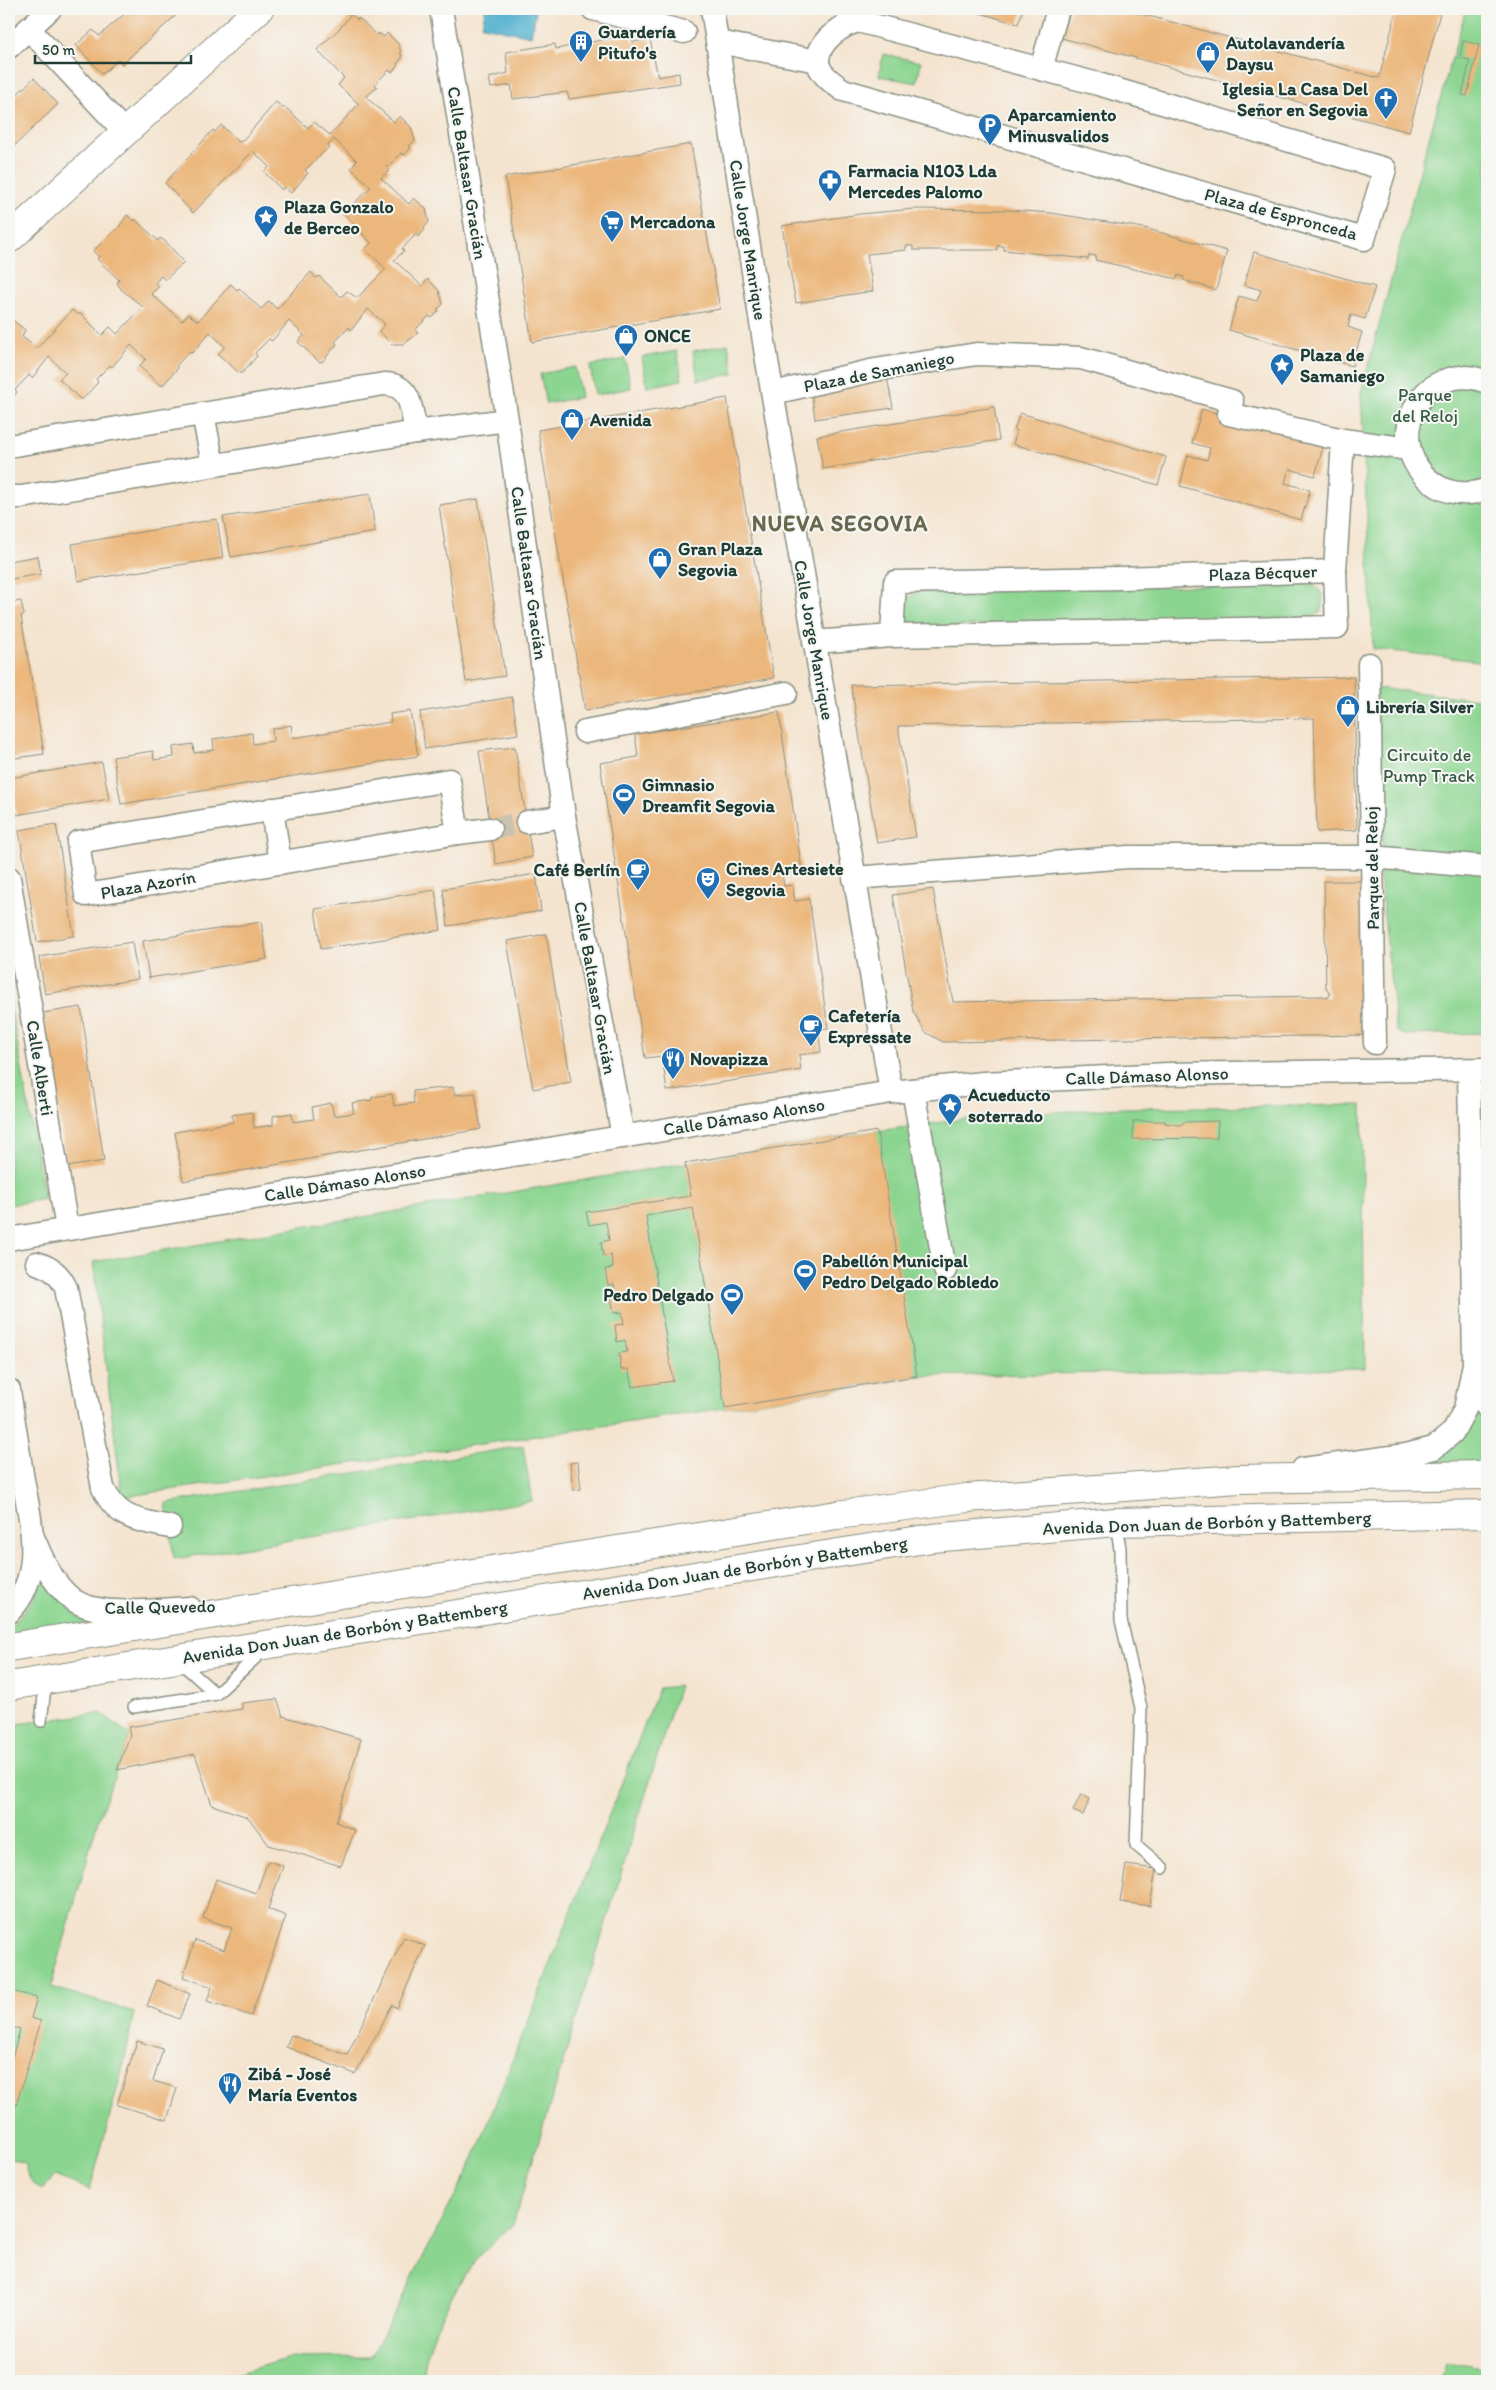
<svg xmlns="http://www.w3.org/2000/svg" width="1496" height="2390" font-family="Itim,sans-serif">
<rect width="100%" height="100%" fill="#f6f6f2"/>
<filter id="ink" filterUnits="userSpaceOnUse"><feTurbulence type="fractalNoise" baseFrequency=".02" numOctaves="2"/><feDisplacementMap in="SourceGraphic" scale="10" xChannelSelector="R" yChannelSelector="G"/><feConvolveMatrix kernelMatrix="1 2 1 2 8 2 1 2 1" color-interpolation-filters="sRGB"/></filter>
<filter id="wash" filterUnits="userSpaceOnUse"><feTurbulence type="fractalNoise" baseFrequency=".0096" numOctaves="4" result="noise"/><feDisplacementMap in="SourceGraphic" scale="20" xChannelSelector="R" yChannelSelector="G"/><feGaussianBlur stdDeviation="1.12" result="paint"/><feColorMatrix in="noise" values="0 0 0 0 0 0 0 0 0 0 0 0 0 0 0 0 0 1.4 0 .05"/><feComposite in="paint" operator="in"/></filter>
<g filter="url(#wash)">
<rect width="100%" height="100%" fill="#f4e4cf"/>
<!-- green -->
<g fill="#8cd591" stroke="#568962">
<polygon points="1466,9 1487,9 1487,662 1373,649 1361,393 1425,152"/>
<polygon points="883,54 921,62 917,83 879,76"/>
<polygon points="728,344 734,374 698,380 693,351"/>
<polygon points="677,351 682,380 647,387 642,357"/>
<polygon points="625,359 631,388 595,395 590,366"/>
<polygon points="575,367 581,397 546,404 540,374"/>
<path d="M1313 584C1324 593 1324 600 1320 613L1298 619 910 627 899 610 906 599 920 591Z"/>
<polygon points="1376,688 1487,700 1487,858 1383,848"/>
<polygon points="1379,867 1487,869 1487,1033 1404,1035 1396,1031"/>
<polygon points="9,997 45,1199 9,1205"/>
<polygon points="1362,1105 1365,1369 917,1376 725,1408 122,1497 93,1262 877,1131 987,1116 1122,1108"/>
<path d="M1476 1399 1487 1428V1463H1428C1457 1446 1473 1434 1476 1399Z"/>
<polygon points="523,1446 532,1501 174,1559 166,1503"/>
<polygon points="38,1566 107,1620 9,1636 9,1629 35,1598"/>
<path d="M679 1686 513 2224C501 2235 488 2247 477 2259 456 2283 421 2350 424 2381H225V2377L289 2358 371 2357 473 2161 659 1688Z"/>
<path d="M101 1713 130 1735 98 1820 51 1987 134 2012 124 2064 90 2190 55 2176 43 2189C30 2184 26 2177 26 2164L9 2158V1725Z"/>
<polygon points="1448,2362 1487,2369 1487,2381 1443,2381"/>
</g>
<!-- water -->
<polygon fill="#4fb0ce" stroke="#377681" points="485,9 522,9 536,12 531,36 482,26"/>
<g id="blocks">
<!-- building -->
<g fill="#ecb77b">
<polygon points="130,9 183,9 122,64 118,60 102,74 76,45 93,30 99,36"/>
<polygon points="966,9 1023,9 1018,24"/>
<polygon points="1071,9 1123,9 1379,78 1397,9 1441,9 1409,132 1062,38"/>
<polygon points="351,14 358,20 359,18 377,35 379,33 384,37 387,33 399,45 402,58 397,64 398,65 392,72 389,70 375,84 377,87 366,97 394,122 400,116 411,127 415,141 409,146 411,148 404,155 401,153 387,167 390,170 381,178 409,204 414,198 426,209 429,222 424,228 425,230 418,237 416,234 402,249 404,251 394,260 422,286 428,279 439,291 443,304 437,310 439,311 432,318 429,316 415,330 418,333 404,344 392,344 379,331 385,324 368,309 351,330 349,327 335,342 337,344 322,362 318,361 298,342 304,335 289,321 272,341 269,339 255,353 257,356 242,373 239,373 218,354 225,347 210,332 192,353 190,351 176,366 178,368 163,385 160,385 139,366 146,359 131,345 112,367 110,365 96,379 98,382 83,399 80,399 59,379 66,373 49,357 32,378 29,375 15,390 17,392 9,403 9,326 14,321 25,330 22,337 37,348 72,310 78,315 80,313 102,335 110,327 117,334 143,307 121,289 117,283 119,280 97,259 99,257 93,251 119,227 127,215 134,221 135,219 158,241 160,238 166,242 184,262 165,280 161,276 155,283 159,286 151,294 182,321 188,314 198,321 231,284 237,290 239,288 261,309 269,301 277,309 311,272 316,278 319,276 341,297 347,291 357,298 386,269 365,249 371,243 344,213 371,187 351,168 357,161 334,139 328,146 329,147 305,170 308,173 291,193 284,187 282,190 264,172 269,167 253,151 193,213 165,183 213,130 215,132 221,125 239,142 242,141 276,102 283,108 285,107 308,128 314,122 330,135 359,104 338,85 344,78 317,50 342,26"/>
<polygon points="632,34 633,42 650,39 658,77 679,73 680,83 569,99 567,92 513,99 511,85 491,88 489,78 508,73 506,52 555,44 556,49"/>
<polygon points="1463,41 1479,45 1467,96 1462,95 1470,60 1460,58"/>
<polygon points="34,78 58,104 9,151 9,102"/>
<polygon points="691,144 720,309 532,342 505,177"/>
<polygon points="914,209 1009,210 1051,213 1144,228 1227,251 1216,290 1183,280 1184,277 1178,275 1177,279 1095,260 1096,256 1089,255 1088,259 1004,250 1004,246 997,246 997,250 913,250 913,246 906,246 906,250 867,254 873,291 796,303 782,226 860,214"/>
<polygon points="1254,252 1375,287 1365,319 1351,315 1348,327 1362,332 1352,366 1229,330 1239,296 1257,301 1261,290 1244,285"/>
<polygon points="887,377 893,408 815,419 811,390"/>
<polygon points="727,398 774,678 585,711 538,430"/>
<polygon points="994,407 999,440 823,469 817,436"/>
<polygon points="1202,409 1324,443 1315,476 1289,469 1285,483 1310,490 1301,520 1180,486 1188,455 1207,460 1210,448 1192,443"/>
<polygon points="1020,413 1166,457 1158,485 1013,444 1017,431 1014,430"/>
<polygon points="370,494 375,532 231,557 223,517"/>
<polygon points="478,499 505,676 466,682 439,505"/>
<polygon points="217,519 223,558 78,581 72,544"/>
<polygon points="38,556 41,574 12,579 9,561"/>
<polygon points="21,601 24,615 21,616 44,754 9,759 9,603"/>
<polygon points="1354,677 1357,830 1317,832 1314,718 898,726 916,837 877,843 851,685"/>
<polygon points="512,697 518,734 425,749 420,712"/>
<polygon points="410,711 418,756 121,804 113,757 153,751 154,760 174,757 173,747 193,744 194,753 214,750 213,739 252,733 253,744 273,741 272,729 291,725 293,738 391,722 390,714"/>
<polygon points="779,712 802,871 782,874 784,886 792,885 795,901 809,899 828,1028 818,1029 821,1052 799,1055 801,1070 667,1091 662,1056 645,1058 600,763 638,757 635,734"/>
<polygon points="515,747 532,857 496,864 479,751"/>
<polygon points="102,762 109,799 16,815 10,778"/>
<polygon points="56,824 74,936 37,942 19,830"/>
<polygon points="536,874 541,911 448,926 443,889"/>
<polygon points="1324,881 1365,881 1368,1035 943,1042 925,1032 913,1011 893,895 933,889 953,1002 1323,996 1328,998 1330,994 1326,988"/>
<polygon points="435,890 441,930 321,949 315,909"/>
<polygon points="261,922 267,959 149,978 143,941"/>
<polygon points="546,934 571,1082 533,1089 507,941"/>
<polygon points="132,942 138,979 45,994 39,957"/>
<polygon points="81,1007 104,1161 67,1167 43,1013"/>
<polygon points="453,1087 455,1095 475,1093 481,1129 183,1181 175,1132 233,1122 232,1115 252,1112 254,1128 273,1125 273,1116 292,1113 293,1122 314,1119 312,1107 331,1103 334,1116 354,1113 352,1103 372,1100 372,1097 392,1094 394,1106 414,1103 413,1091"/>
<polygon points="1133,1121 1165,1121 1165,1123 1180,1125 1184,1122 1218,1121 1217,1138 1133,1139"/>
<polygon points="877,1131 917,1376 725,1408 693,1208 646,1216 673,1381 632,1387 628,1369 621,1370 619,1353 627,1352 625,1340 617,1342 615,1325 624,1324 622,1312 614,1313 611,1297 616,1297 614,1284 608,1285 605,1269 613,1268 611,1255 603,1256 601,1242 609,1240 606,1222 589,1225 586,1212 691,1196 685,1163"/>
<polygon points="578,1462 581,1489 573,1490 570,1463"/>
<polygon points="277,1699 283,1716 361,1739 336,1822 355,1830 341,1866 269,1845 248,1817 212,1805 195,1754 117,1770 130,1735 128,1727 242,1709 242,1703"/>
<polygon points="1081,1794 1090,1799 1083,1815 1073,1811"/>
<polygon points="268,1861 283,1866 268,1909 286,1916 251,2016 207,2001 212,1987 183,1977 195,1940 224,1950 232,1928 203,1918 216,1879 256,1893"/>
<polygon points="1126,1865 1156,1869 1150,1906 1120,1902"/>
<polygon points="404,1937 425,1946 397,2008 392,2005 355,2074 286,2047 291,2035 347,2055"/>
<polygon points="157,1980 190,1994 179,2019 147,2006"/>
<polygon points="9,1990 37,1998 31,2018 41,2021 15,2109 9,2108 9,2069 20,2029 9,2026"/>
<polygon points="137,2041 163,2049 153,2081 177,2088 167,2120 117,2105"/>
</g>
</g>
</g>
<g filter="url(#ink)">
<use href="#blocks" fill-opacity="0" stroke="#8a9082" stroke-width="1"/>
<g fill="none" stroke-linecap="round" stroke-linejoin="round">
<!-- street-tunnel -->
<polyline stroke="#c9c3b0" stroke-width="22" stroke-dasharray="22 11" stroke-linecap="butt" points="490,829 527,822"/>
<!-- lane casing -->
<g stroke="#8a9082" stroke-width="14">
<g id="lane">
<polyline points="1116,1522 1120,1549 1121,1620 1141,1708 1136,1845 1163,1868"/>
<polyline points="180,1662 216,1694 263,1651"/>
<polyline points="134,1707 216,1694"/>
<polyline points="41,1721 46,1680"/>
</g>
</g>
<!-- street casing -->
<g stroke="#8a9082" stroke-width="25">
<g id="street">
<polyline points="441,9 507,420 564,816 623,1137"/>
<polyline points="593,9 684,32"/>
<polyline points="712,9 767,361 891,1092"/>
<path d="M858 21 1098 84 1385 169 1364 239 843 90C834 84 818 73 818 61 818 41 842 25 858 21Z"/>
<polyline points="29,29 124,131"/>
<polyline points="718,42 818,61"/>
<polyline points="9,47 50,9"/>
<polyline points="1041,69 1058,9"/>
<path d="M1487 382C1420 355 1375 449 1439 487 1453 495 1473 495 1487 489"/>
<polyline points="773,393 875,370 977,354 1081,358 1232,401 1229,414 1343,440 1409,449"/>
<polyline points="203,414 213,465"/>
<path d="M9 446 384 384C412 384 411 410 416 432"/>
<polyline points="9,497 21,497 416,432 507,420"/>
<polyline points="1335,571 1343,440"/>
<polyline points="814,642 892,636 1337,627 1335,571 1122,578 895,582 892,636"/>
<polyline points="1369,664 1375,1043"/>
<polyline points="585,732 786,693"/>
<polygon points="449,780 458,833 86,895 78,842"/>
<polyline points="272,809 280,863"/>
<polyline points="527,822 564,816"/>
<polyline points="458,833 490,829"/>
<polyline points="9,878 67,1229"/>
<polyline points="854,878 1128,857 1372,857 1487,867"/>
<polyline points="913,1090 945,1270"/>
<polyline points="9,1239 891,1092 983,1083 1168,1074 1487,1069"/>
<path d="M37 1263C51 1268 59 1273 66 1288L103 1488C118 1520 138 1520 170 1527"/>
<polyline points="1475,1367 1487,1407"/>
<path d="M9 1390C13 1418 18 1446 22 1474 30 1519 46 1576 9 1612"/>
<polyline points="1303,1469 1406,1455 1434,1448 1453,1432 1465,1409 1474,1364 1469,1070"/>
<path d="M33 1537C42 1558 52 1584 72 1599 99 1619 157 1609 190 1608"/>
</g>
</g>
<!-- secondary casing -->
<g stroke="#8a9082" stroke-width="30">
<polyline id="secondary" points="9,239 259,9"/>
</g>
<!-- primary casing -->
<g stroke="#8a9082" stroke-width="30">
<g id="primary">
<polyline points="9,1647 837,1515 967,1498 1239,1479 1487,1475"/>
<polyline points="9,1686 932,1538 1116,1522 1487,1514"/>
</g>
</g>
<!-- lane -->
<use href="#lane" stroke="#fff" stroke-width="11"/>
<!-- street -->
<use href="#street" stroke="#fff" stroke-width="22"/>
<!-- secondary -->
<use href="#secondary" stroke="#fff" stroke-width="28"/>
<!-- primary -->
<use href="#primary" stroke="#fff" stroke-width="28"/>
</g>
</g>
<!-- icons -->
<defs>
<g id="building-pin" transform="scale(1.25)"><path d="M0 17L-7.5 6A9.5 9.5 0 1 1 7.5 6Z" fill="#1f6fb2" stroke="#f6f6f2"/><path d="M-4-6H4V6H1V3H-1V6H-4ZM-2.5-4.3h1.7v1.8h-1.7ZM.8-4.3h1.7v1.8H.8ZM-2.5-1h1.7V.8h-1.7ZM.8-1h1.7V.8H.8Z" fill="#fff"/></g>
<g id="shop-pin" transform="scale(1.25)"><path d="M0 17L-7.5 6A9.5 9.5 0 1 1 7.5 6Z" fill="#1f6fb2" stroke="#f6f6f2"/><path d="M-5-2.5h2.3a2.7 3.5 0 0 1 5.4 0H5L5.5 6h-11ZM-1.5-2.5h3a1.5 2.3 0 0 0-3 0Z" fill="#fff"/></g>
<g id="church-pin" transform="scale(1.25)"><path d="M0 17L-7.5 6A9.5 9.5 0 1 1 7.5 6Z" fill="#1f6fb2" stroke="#f6f6f2"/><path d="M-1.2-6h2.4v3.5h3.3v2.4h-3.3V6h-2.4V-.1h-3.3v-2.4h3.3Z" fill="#fff"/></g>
<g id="parking-pin" transform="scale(1.25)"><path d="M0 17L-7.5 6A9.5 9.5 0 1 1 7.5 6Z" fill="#1f6fb2" stroke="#f6f6f2"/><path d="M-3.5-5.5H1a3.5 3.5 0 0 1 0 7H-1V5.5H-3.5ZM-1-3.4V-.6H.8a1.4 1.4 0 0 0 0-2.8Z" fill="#fff"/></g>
<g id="pharmacy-pin" transform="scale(1.25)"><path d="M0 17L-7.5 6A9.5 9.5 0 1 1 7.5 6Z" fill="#1f6fb2" stroke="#f6f6f2"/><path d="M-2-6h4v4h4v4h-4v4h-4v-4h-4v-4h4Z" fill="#fff"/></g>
<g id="sight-pin" transform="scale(1.25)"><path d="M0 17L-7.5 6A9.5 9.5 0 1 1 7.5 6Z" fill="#1f6fb2" stroke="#f6f6f2"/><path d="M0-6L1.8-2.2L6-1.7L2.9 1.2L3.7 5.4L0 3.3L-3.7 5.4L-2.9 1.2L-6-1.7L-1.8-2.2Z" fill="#fff"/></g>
<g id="supermarket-pin" transform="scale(1.25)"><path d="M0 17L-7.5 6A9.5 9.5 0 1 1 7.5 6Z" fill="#1f6fb2" stroke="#f6f6f2"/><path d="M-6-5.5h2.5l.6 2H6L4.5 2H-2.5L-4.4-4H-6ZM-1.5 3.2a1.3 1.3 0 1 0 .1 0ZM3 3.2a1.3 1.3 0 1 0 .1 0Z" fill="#fff"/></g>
<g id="stadium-pin" transform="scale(1.25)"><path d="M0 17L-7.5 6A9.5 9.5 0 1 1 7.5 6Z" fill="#1f6fb2" stroke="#f6f6f2"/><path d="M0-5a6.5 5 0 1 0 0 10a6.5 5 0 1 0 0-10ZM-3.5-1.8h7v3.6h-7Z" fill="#fff"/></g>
<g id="cafe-pin" transform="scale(1.25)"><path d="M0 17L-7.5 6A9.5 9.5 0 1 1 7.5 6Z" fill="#1f6fb2" stroke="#f6f6f2"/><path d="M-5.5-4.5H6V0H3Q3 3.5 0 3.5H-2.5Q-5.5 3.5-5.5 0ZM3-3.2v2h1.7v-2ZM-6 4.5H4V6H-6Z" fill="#fff"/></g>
<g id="theatre-pin" transform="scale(1.25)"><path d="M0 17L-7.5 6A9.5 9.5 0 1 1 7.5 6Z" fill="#1f6fb2" stroke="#f6f6f2"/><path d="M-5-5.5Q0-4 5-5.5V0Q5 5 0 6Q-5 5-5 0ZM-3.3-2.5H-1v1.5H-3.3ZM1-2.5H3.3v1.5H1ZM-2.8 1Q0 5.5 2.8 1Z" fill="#fff"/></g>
<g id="restaurant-pin" transform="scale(1.25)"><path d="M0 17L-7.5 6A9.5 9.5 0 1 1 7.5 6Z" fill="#1f6fb2" stroke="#f6f6f2"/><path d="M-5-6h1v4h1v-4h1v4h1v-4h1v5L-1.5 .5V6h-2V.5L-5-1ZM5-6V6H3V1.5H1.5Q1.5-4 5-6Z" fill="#fff"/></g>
</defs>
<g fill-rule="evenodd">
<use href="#building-pin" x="581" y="42"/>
<use href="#shop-pin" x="1208" y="53"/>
<use href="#church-pin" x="1386" y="99"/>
<use href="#parking-pin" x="990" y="125"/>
<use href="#pharmacy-pin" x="830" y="181"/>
<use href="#sight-pin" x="266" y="217"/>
<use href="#supermarket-pin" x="612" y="222"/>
<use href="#shop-pin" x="626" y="336"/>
<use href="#sight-pin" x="1282" y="365"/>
<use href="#shop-pin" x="572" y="420"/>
<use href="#shop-pin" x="660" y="559"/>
<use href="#shop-pin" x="1348" y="707"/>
<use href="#stadium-pin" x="624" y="795"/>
<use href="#cafe-pin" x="638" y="870"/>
<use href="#theatre-pin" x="708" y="879"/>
<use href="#cafe-pin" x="811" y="1026"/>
<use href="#restaurant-pin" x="673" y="1059"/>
<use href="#sight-pin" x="950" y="1105"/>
<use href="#stadium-pin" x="805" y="1271"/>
<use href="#stadium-pin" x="732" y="1295"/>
<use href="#restaurant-pin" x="230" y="2084"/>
</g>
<g text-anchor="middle" stroke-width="4" stroke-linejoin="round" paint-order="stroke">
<!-- poi labels -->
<g font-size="18" font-weight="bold" fill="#1f3d34" stroke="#f6f6f2" text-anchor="start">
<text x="598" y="38">Guardería<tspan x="598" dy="21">Pitufo's</tspan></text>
<text x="1226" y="49">Autolavandería<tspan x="1226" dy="21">Daysu</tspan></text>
<text x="1368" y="95" text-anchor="end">Iglesia La Casa Del<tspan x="1368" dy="21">Señor en Segovia</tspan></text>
<text x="1008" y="121">Aparcamiento<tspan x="1008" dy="21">Minusvalidos</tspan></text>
<text x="848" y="177">Farmacia N103 Lda<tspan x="848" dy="21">Mercedes Palomo</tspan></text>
<text x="284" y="213">Plaza Gonzalo<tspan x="284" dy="21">de Berceo</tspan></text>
<text x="630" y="228">Mercadona</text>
<text x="644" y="342">ONCE</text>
<text x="1300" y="361">Plaza de<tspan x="1300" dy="21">Samaniego</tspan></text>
<text x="590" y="426">Avenida</text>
<text x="678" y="555">Gran Plaza<tspan x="678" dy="21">Segovia</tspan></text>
<text x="1366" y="713">Librería Silver</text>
<text x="642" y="791">Gimnasio<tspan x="642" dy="21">Dreamfit Segovia</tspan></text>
<text x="726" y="875">Cines Artesiete<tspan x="726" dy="21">Segovia</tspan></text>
<text x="620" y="876" text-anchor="end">Café Berlín</text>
<text x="828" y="1022">Cafetería<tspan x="828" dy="21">Expressate</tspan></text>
<text x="690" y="1065">Novapizza</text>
<text x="968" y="1101">Acueducto<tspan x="968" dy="21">soterrado</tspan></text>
<text x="822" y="1267">Pabellón Municipal<tspan x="822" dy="21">Pedro Delgado Robledo</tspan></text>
<text x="714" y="1301" text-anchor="end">Pedro Delgado</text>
<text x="248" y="2080">Zibá - José<tspan x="248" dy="21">María Eventos</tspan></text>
</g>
<!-- street labels -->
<g font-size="18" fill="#1f3d34" stroke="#f6f6f2">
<text transform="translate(467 173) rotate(81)" y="6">Calle Baltasar Gracián</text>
<text transform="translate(1281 214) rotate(15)" y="6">Plaza de Espronceda</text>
<text transform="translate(748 240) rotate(81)" y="6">Calle Jorge Manrique</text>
<text transform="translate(879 372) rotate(-11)" y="6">Plaza de Samaniego</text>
<text transform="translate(529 573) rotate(82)" y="6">Calle Baltasar Gracián</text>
<text transform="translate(1263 573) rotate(-2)" y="6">Plaza Bécquer</text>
<text transform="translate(814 640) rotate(80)" y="6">Calle Jorge Manrique</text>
<text transform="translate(1372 868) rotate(-91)" y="6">Parque del Reloj</text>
<text transform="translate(148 885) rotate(-10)" y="6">Plaza Azorín</text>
<text transform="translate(595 988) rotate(80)" y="6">Calle Baltasar Gracián</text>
<text transform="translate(40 1068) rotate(81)" y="6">Calle Alberti</text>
<text transform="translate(1147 1076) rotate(-2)" y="6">Calle Dámaso Alonso</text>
<text transform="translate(744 1117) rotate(-9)" y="6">Calle Dámaso Alonso</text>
<text transform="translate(345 1183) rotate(-9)" y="6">Calle Dámaso Alonso</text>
<text transform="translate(1207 1523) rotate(-2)" y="6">Avenida Don Juan de Borbón y Battemberg</text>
<text transform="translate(745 1568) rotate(-9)" y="6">Avenida Don Juan de Borbón y Battemberg</text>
<text transform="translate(160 1607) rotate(-1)" y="6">Calle Quevedo</text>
<text transform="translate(345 1632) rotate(-9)" y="6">Avenida Don Juan de Borbón y Battemberg</text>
</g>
<!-- park labels -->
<g font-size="18" fill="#355b47" stroke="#f6f6f2">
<text x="1425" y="401">Parque<tspan x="1425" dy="21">del Reloj</tspan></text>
<text x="1429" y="761">Circuito de<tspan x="1429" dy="21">Pump Track</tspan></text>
</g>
<!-- district labels -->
<g font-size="22" font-weight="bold" letter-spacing="1" fill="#67684d" stroke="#f6f6f2">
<text x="840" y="531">NUEVA SEGOVIA</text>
</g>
</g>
<!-- margin -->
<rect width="1496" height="2390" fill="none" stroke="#f6f6f2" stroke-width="30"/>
<!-- scale -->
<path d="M35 55v8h156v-8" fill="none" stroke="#1f3d34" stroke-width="2.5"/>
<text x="42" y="55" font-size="15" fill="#1f3d34" stroke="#f6f6f2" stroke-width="4" paint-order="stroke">50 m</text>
</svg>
